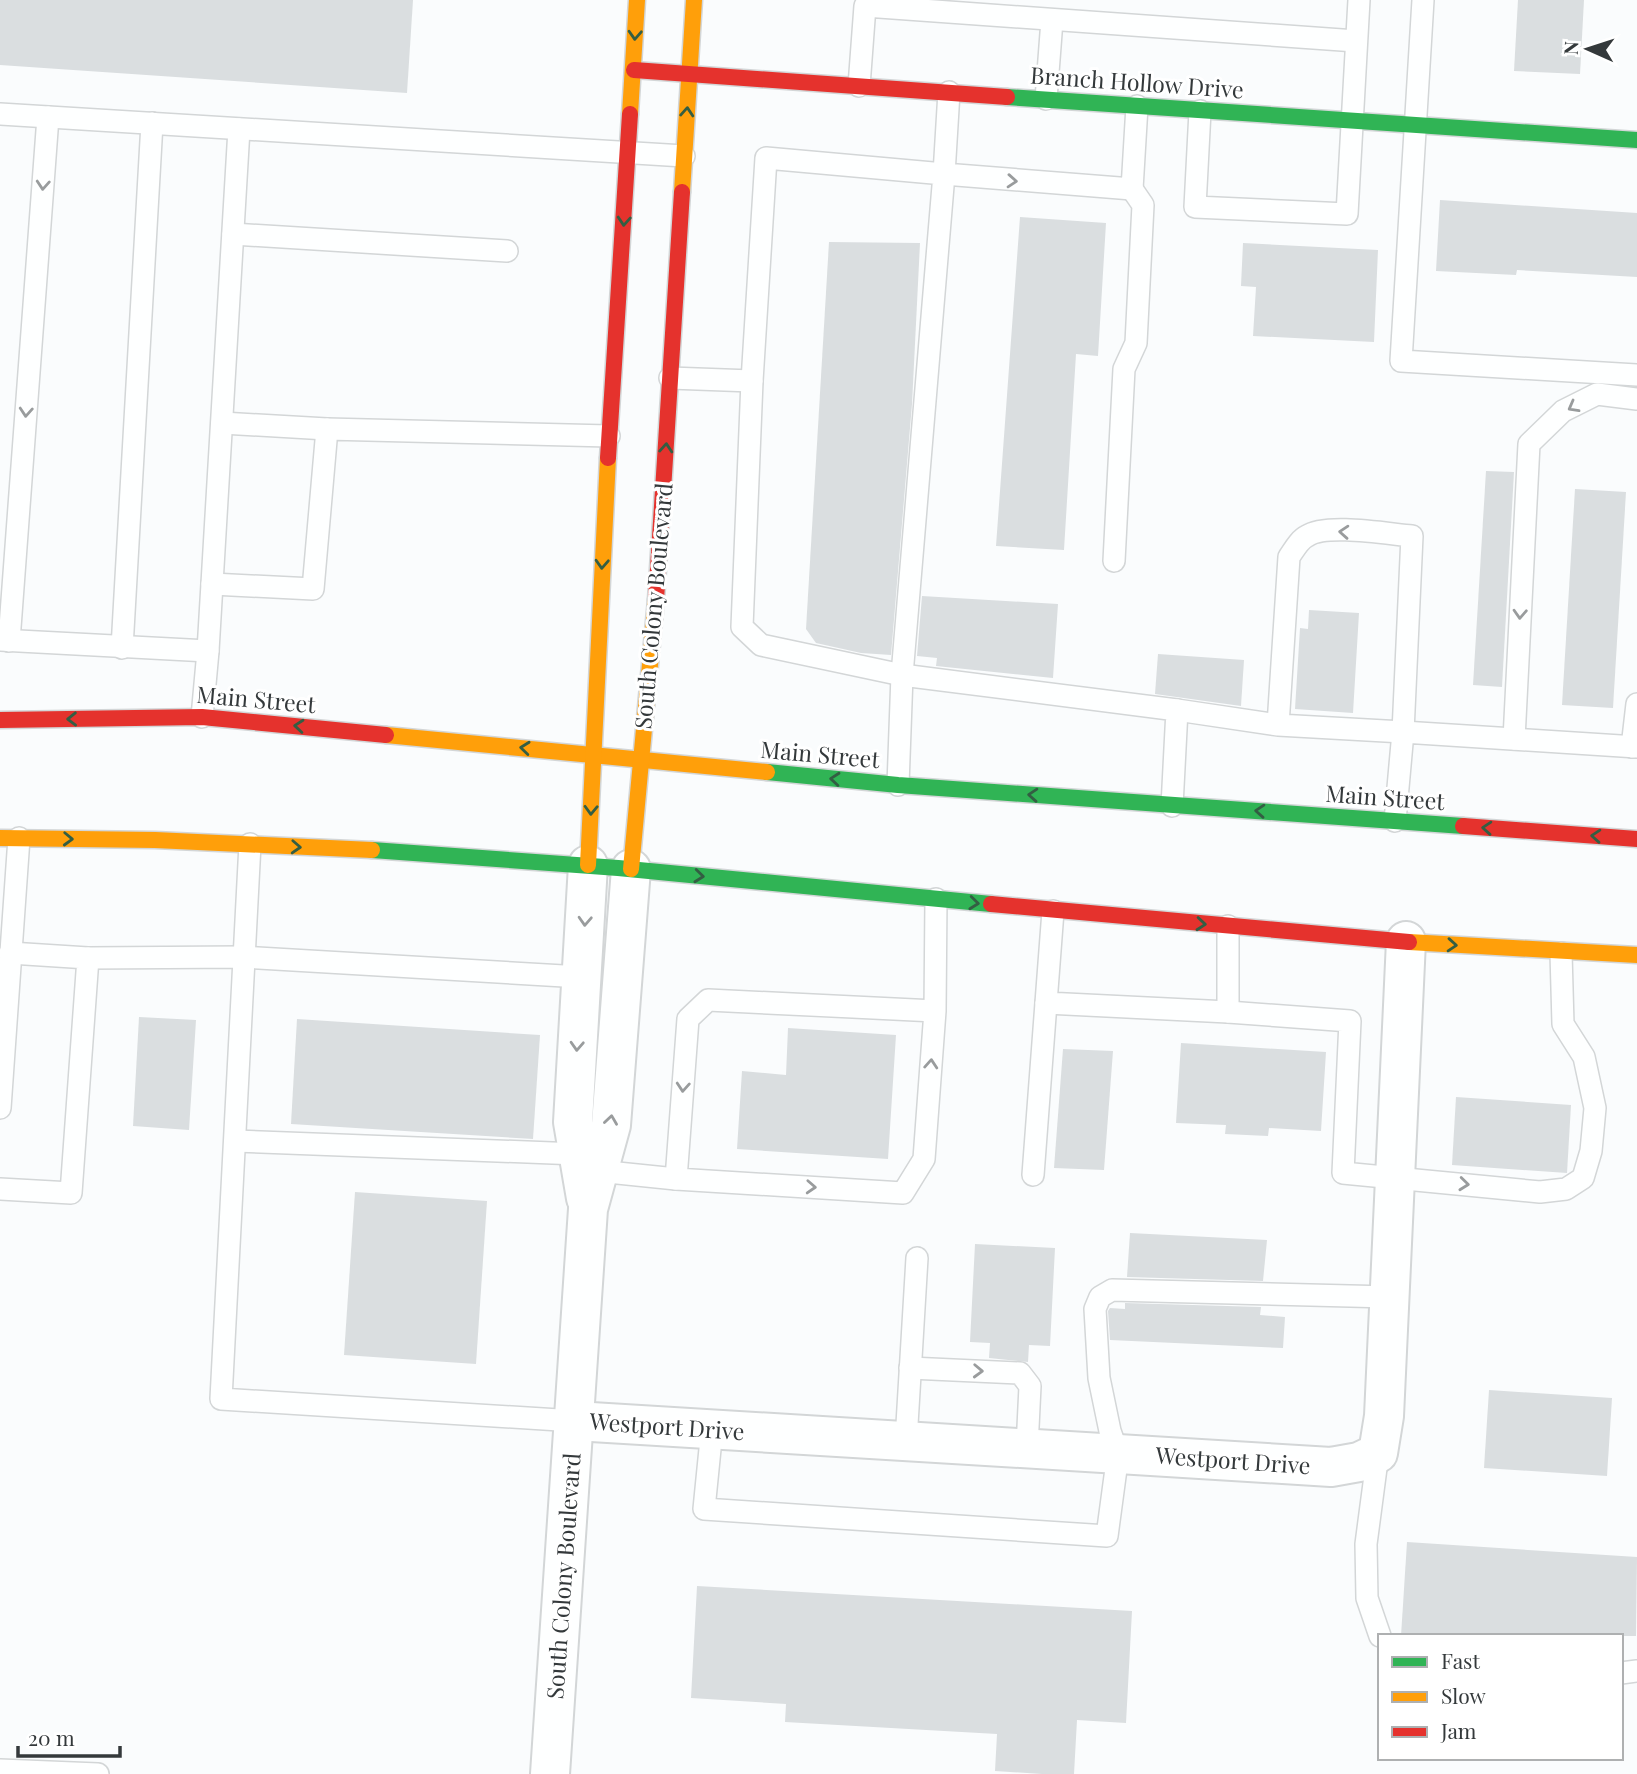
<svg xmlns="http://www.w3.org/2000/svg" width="1637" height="1774" font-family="'Playfair Display',serif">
<rect width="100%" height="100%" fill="#fafcfd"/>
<!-- building -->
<g fill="#dadee0">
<polygon points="0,0 413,0 407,93 0,65"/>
<polygon points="1518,0 1584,0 1580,74 1514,71"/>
<polygon points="1440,200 1637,213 1637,277 1517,270 1516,275 1436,271"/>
<polygon points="1020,217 1106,223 1098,356 1076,354 1064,550 996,546"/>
<polygon points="829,242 920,243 912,404 891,655 861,653 816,643 806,629"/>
<polygon points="1243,243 1378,250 1374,342 1253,336 1256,287 1241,286"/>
<polygon points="1486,471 1514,472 1502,687 1473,685"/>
<polygon points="1575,489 1626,492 1613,708 1562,705"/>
<polygon points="922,596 1058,604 1053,678 936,666 937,658 917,656"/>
<polygon points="1309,610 1359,613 1353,713 1295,709 1300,628 1308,629"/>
<polygon points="1158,654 1244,660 1241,706 1155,694"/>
<polygon points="139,1017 196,1020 189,1130 133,1126"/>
<polygon points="297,1019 540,1035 533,1139 291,1124"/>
<polygon points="788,1028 896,1035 888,1159 737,1149 742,1071 786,1075"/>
<polygon points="1181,1043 1326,1052 1321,1131 1269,1128 1268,1136 1225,1134 1226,1125 1176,1123"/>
<polygon points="1063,1049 1113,1051 1104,1170 1054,1168"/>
<polygon points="1456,1097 1571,1105 1567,1173 1452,1165"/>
<polygon points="355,1192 487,1201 476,1364 344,1355"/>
<polygon points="1130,1233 1267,1240 1263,1281 1127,1277"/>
<polygon points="975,1244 1055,1248 1050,1346 1029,1345 1028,1362 989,1358 990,1343 970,1342"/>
<polygon points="1125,1303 1261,1307 1260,1315 1285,1317 1283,1348 1110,1340 1108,1311 1110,1308 1125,1309"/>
<polygon points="1489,1390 1612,1398 1607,1476 1484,1468"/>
<polygon points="1407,1542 1637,1557 1636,1636 1401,1636"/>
<polygon points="697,1586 1132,1611 1126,1723 1077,1720 1074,1774 1042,1774 995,1771 997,1734 785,1722 786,1704 691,1698"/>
</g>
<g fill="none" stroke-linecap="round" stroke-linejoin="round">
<!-- lane casing -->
<g stroke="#d3d6d7" stroke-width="24">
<g id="lane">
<polyline points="1423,0 1401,361 1637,375"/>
<polyline points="859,86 865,6 1356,41"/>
<polyline points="949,92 944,174 1132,189 1137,106"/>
<polyline points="1046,99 1052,20"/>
<polyline points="1200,111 1195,207 1347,214 1359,0"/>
<polyline points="0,114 684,156"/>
<polyline points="233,234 507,251"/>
<polyline points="670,378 752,381 766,158 944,174 902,675 898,785"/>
<polyline points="752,381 742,627 761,645 902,675 1177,710 1172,806"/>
<polyline points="222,423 327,429"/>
<polyline points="1114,561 1124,369 1136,343 1143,205 1132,189"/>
<polyline points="212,584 313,589 327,429 609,436"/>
<polyline points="0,640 208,651 239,129"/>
<polyline points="9,641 48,117"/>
<polyline points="122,648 152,123"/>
<path d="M1177 710 1278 725 1403 732 1412 536C1388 534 1326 523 1307 536 1299 540 1294 550 1289 557L1278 725"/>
<polyline points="202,717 208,651"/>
<polyline points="1514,739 1529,444 1563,411 1597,394 1637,399"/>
<polyline points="1632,747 1637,704"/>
<polyline points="1395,821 1403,732 1637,747"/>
<polyline points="250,844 221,1399 575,1421"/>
<polyline points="1053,911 1046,1003 1228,1012 1228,926"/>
<polyline points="88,958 243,957 581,977"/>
<polyline points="935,1011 924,1159 903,1193 676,1179 688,1019 708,1000 935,1011 936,899"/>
<polyline points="1228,1012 1350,1021 1343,1173 1540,1192 1566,1189 1583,1178 1591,1151 1595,1108 1584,1057 1563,1024 1561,953"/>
<polyline points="0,1108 19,838"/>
<polyline points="235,1141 578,1154"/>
<polyline points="598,1171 676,1179"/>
<polyline points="1033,1175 1046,1003"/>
<polyline points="0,1189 71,1193 88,958 10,953"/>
<polyline points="910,1368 1020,1373 1030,1386 1027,1448"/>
<polyline points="712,1429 704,1509 1107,1536 1118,1454 1110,1431 1099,1378 1095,1309 1100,1297 1112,1290 1390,1297"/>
<polyline points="906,1441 917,1258"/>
<polyline points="1378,1453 1366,1544 1367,1598 1380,1636"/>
<polyline points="1621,1673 1637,1671"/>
<polyline points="0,1770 98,1774"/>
</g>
</g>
<!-- street casing -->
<g stroke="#d3d6d7" stroke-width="42">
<g id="street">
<polyline points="586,1198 573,1122 588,865"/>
<polyline points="575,1421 1331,1467 1359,1462 1378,1453 1384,1416 1406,941"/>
<polyline points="550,1774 588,1209 611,1125 631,869"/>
</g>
</g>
<!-- fast casing -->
<g stroke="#d3d6d7" stroke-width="19">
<g id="fast">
<polyline points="1007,97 1637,140"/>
<polyline points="767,772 898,785 1463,826"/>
<polyline points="372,850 618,868 991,904"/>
</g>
</g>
<!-- slow casing -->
<g stroke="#d3d6d7" stroke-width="19">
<g id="slow">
<polyline points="630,114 637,0"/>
<polyline points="682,192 694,0"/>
<polyline points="386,735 767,772"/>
<polyline points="0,838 155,840 372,850"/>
<polyline points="588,865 608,458"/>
<polyline points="631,869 656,600"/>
<polyline points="1409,942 1637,955"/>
</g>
</g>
<!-- jam casing -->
<g stroke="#d3d6d7" stroke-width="19">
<g id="jam">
<polyline points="634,70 1007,97"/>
<polyline points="608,458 630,114"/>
<polyline points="656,600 682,192"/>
<polyline points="0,720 202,717 386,735"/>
<polyline points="1463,826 1637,839"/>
<polyline points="991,904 1409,942"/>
</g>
</g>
<!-- lane -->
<use href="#lane" stroke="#feffff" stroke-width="21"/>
<!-- street -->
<use href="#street" stroke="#feffff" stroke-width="38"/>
<!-- fast -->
<use href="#fast" stroke="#30b455" stroke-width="16"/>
<!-- slow -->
<use href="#slow" stroke="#ff9f0a" stroke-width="16"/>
<!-- jam -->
<use href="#jam" stroke="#e5322d" stroke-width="16"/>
</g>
<!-- one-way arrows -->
<defs><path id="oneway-chevron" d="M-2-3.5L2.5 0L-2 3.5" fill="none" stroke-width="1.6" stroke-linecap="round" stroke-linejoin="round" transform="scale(1.75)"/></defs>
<g stroke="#335e43">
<use href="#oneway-chevron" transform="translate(635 35) rotate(93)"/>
<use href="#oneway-chevron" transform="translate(687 112) rotate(-86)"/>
<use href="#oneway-chevron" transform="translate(624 221) rotate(94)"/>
<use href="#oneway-chevron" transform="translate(666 448) rotate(-86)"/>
<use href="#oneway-chevron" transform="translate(602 564) rotate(93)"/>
<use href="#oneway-chevron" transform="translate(72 719) rotate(179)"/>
<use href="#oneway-chevron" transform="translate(299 726) rotate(-175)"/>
<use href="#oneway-chevron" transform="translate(525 748) rotate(-174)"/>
<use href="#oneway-chevron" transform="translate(835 779) rotate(-175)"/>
<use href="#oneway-chevron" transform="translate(1033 795) rotate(-176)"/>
<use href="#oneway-chevron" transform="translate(591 810) rotate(92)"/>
<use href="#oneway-chevron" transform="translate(1260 811) rotate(-176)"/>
<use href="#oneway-chevron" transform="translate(1487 828) rotate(-176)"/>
<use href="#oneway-chevron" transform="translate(1596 836) rotate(-176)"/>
<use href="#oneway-chevron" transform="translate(68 839) rotate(2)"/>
<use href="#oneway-chevron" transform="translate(296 847) rotate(3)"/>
<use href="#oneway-chevron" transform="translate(699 876) rotate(6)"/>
<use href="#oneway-chevron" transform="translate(974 903) rotate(6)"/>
<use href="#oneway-chevron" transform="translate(1201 924) rotate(5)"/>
<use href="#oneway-chevron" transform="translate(1452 945) rotate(4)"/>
</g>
<g stroke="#999c9d">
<use href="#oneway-chevron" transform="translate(1012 181) rotate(4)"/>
<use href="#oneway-chevron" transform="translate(43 185) rotate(94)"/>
<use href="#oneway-chevron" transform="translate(1573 407) rotate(151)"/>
<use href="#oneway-chevron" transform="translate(26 412) rotate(94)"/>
<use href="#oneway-chevron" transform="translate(1344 532) rotate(-176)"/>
<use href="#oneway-chevron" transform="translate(1520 614) rotate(93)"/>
<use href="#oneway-chevron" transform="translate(585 921) rotate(93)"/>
<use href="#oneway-chevron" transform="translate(577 1046) rotate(93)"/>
<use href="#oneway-chevron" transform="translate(931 1064) rotate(-86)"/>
<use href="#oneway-chevron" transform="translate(683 1087) rotate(94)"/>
<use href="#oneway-chevron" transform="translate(611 1120) rotate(-82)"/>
<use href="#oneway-chevron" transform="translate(1464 1184) rotate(6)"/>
<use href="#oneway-chevron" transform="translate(811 1187) rotate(3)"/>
<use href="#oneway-chevron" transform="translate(978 1371) rotate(2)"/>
</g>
<g text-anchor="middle" stroke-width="6" stroke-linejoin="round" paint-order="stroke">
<!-- street labels -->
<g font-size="23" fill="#34393b" stroke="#fff">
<text transform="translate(1137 83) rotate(4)" y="8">Branch Hollow Drive</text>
<text transform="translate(654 606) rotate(-85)" y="8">South Colony Boulevard</text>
<text transform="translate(256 700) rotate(5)" y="8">Main Street</text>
<text transform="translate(820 755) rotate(5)" y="8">Main Street</text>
<text transform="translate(1385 798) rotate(4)" y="8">Main Street</text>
<text transform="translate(667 1427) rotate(4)" y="8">Westport Drive</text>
<text transform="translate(1233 1461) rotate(4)" y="8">Westport Drive</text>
<text transform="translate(564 1576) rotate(-86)" y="8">South Colony Boulevard</text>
</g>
</g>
<!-- legend -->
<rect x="1378" y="1634" width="245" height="126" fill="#ffffff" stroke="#aeb0b1" stroke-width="2"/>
<rect x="1392" y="1657" width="35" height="10" fill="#30b455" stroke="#aeb0b1" stroke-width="2"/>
<text x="1441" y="1669" font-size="21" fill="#34393b">Fast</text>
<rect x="1392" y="1692" width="35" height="10" fill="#ff9f0a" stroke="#aeb0b1" stroke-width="2"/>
<text x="1441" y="1704" font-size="21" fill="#34393b">Slow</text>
<rect x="1392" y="1727" width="35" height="10" fill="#e5322d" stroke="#aeb0b1" stroke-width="2"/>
<text x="1441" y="1739" font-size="21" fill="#34393b">Jam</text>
<!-- north arrow -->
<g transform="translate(1588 49) rotate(273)" stroke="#ffffff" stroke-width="5" paint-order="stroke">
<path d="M0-5L12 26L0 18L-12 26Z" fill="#34393b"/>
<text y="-10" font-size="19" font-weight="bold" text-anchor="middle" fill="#34393b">N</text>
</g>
<!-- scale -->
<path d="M18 1746v10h102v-10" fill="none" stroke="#34393b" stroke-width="3.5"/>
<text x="28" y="1746" font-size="21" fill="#34393b" stroke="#ffffff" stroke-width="5" paint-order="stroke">20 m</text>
</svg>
